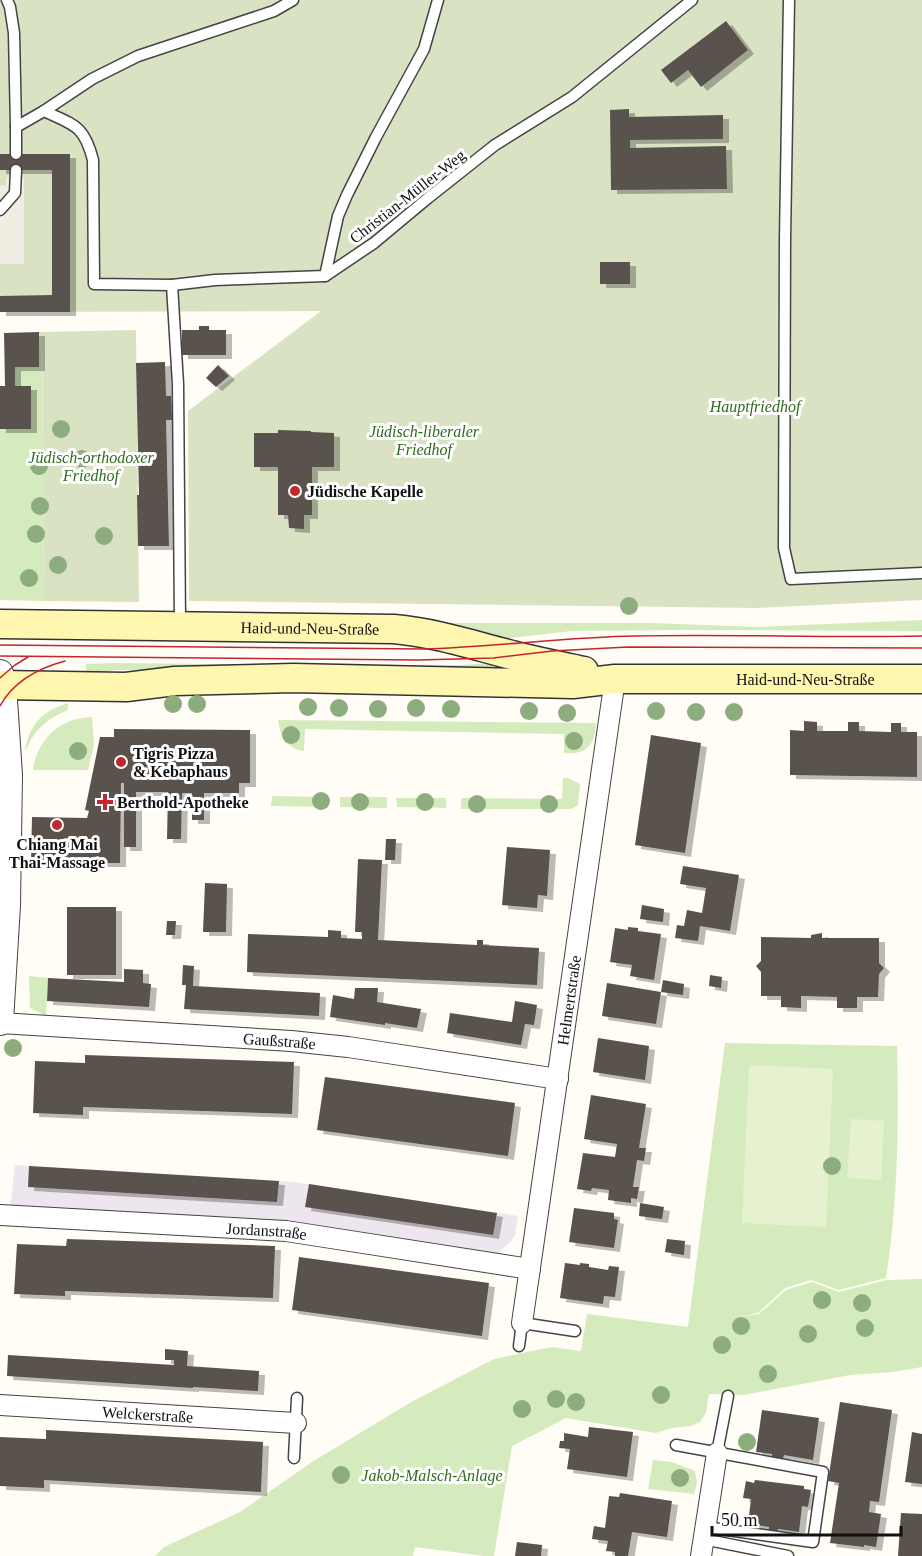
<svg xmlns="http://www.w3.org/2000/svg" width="922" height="1556" font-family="Georgia,serif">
<defs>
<filter id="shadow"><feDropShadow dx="6" dy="4" stdDeviation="0" flood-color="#0004"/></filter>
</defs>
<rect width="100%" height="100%" fill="#fffdf5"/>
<!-- industrial -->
<polygon fill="#eee6ef" points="15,1165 294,1182 518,1216 515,1235 511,1241 498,1253 491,1254 10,1208"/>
<!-- green -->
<g fill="#d5ebbd">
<polygon points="39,332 42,332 44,601 0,600 0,429 15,386 15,367 39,367"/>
<polygon points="922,620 922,631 678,630 572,631 502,639 451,626 448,623 651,623 759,627"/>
<polygon points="115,663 404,666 459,665 492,663 492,675 148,670 114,670 86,675 86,664"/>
<path d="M68 703V710C49 718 34 729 27 749H25C31 722 43 711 68 703Z"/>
<path d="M92 717 94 745 88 770H33C37 739 60 718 92 717Z"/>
<path d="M278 720 596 723C595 746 586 755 564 753V734L305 729 304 751C287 749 280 736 278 720Z"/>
<polygon points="563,778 568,778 580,784 578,805 571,809 461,809 461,798 562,799"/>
<polygon points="272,796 328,797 328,807 271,806"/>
<polygon points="340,797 387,797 387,808 340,807"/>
<polygon points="396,798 446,798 446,808 397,807"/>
<polygon points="29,976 48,978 46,1016 30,1008"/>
<path d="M725 1043 897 1046C899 1124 898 1201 886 1278L839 1290 811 1280 785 1288 758 1313 739 1317 759 1314 786 1290 812 1282 839 1292 887 1280 922 1279V1367L893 1372 850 1375 744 1395 709 1394 706 1413 700 1422 691 1426 672 1428 656 1433 566 1418 512 1446 494 1556H484L415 1547 413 1556H155L164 1547 240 1512 312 1462 413 1401 494 1359 552 1347 581 1351 587 1314 688 1327Z"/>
<polygon points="653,1460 672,1462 695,1471 697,1483 694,1494 648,1489"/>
</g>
<!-- cemetery -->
<g fill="#d9e3c4">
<polygon points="0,0 922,0 922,600 758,608 189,601 188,411 321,311 0,312"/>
<polygon points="136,330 139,602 44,601 42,332"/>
</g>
<!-- pitch -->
<g fill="#e6f2cf">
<polygon points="749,1065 833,1069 826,1227 742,1223"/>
<polygon points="851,1119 884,1121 881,1180 847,1178"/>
</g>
<!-- plaza -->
<polygon fill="#f1ede2" points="6,177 24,177 24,264 0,264 0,186 6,185"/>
<!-- building -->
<g fill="#5a524d" filter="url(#shadow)">
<polygon points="726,21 748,50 701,87 688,70 671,83 661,70"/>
<polygon points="629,109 629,117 723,115 723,139 630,140 630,148 726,146 727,189 611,190 610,110"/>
<polygon points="0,154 70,154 70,312 0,312 0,296 52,295 52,170 0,170"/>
<rect x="600" y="262" width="30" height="22"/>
<polygon points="199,326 209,326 209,330 226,330 226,355 182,355 182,330 199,330"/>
<polygon points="39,332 39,367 15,367 15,386 31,386 31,429 0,429 0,386 5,386 4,333"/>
<polygon points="165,362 166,396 171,396 172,420 166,420 169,546 138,546 137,495 139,495 136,363"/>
<polygon points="218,365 229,376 216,387 206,378"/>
<polygon points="278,430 311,431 311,432 334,433 334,467 312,467 312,515 304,515 304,529 289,528 288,515 278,515 278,467 254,467 254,433 278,433"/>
<polygon points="804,721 817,722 817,731 848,731 848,722 859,722 859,731 891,732 891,723 901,723 901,732 917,732 917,777 790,775 790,730 804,731"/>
<polygon points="114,729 250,730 250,783 239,783 239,793 204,793 204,820 192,820 192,793 182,793 181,839 167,839 168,792 136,792 136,847 124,847 124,783 121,783 120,863 31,863 32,817 87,818 89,811 85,810 100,737 114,737"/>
<polygon points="651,735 701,743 685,853 635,845"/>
<polygon points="386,839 396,839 395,860 385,860"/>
<polygon points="507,847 550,850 547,896 538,895 537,908 502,905"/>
<polygon points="358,859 382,860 378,940 477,945 477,940 483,940 483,945 539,948 537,985 247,972 248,934 328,937 328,930 341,931 341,938 362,939 362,932 355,932"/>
<polygon points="683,866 739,875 730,931 700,926 698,941 675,938 677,925 684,926 687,910 702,913 706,888 680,884"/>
<polygon points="205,883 227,884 226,932 203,932"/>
<polygon points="642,905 664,909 663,922 640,919"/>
<rect x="67" y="907" width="49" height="68"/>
<polygon points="167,921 176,921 175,935 166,935"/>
<polygon points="628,927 638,928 638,931 661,934 654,980 630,976 632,965 610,962 615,928 628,930"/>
<polygon points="822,933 822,938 879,938 879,963 884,968 879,974 878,997 857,997 857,1008 837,1008 837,997 801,996 801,1008 781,1007 781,996 761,996 761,972 756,966 761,961 761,937 811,938 811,935"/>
<polygon points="183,965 194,966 193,986 320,993 319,1016 184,1009 186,985 182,985"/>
<polygon points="124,969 143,970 143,983 151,984 149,1007 47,1001 48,978 124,982"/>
<polygon points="710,975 722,977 721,988 709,986"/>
<polygon points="663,980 684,984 683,995 661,992"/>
<polygon points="607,983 661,992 656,1024 602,1016"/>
<polygon points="355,988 378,988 377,1002 421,1009 417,1028 385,1023 385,1025 330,1017 333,995 354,999"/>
<polygon points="515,1001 537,1005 534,1025 525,1024 521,1045 447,1033 450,1013 512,1022"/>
<polygon points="598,1038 649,1046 645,1080 593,1072"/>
<polygon points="85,1055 294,1062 292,1114 83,1107 83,1115 33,1113 35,1061 85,1063"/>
<polygon points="325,1077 515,1103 508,1156 317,1130"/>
<polygon points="591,1095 646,1104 639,1148 646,1148 644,1161 637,1160 633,1187 639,1187 637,1199 631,1198 631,1203 608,1200 609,1190 592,1188 591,1191 577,1189 583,1153 615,1157 617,1144 584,1139"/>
<polygon points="29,1166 279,1181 277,1202 28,1187"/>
<polygon points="309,1184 497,1213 493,1235 305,1207"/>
<polygon points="640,1203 664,1207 662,1219 639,1216"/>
<polygon points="574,1208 614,1213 614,1219 618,1220 614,1248 569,1242"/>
<polygon points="67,1239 275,1246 273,1298 65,1291 65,1296 14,1294 17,1244 66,1246"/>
<polygon points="667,1239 685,1241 684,1255 665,1252"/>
<polygon points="299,1257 489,1283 482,1336 292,1310"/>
<polygon points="565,1263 580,1265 580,1263 589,1264 589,1267 608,1270 609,1266 619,1267 615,1297 604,1296 603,1304 560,1298"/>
<polygon points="165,1349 188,1351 187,1366 259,1371 258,1391 193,1387 193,1388 7,1376 8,1355 174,1365 174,1360 165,1360"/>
<polygon points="840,1402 892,1410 879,1502 870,1501 869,1512 881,1514 876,1547 864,1545 864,1547 830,1543 839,1483 828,1481"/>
<polygon points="762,1410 819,1418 813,1460 784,1455 783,1459 772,1457 772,1454 756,1452"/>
<polygon points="589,1427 633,1432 627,1477 567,1469 570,1449 559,1448 560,1441 564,1441 564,1433 588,1437"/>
<polygon points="46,1430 263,1442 261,1492 44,1480 44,1488 0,1486 0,1437 46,1439"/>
<polygon points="912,1432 922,1434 922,1484 905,1482"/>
<polygon points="755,1480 804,1486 804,1489 811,1490 808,1507 802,1506 799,1532 778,1529 777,1534 768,1533 769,1527 748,1524 751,1499 743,1498 746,1481 754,1483"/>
<polygon points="620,1493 672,1501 667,1537 632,1532 628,1556 615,1556 615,1552 606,1551 608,1541 592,1539 594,1526 605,1528 609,1496 619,1497"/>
<polygon points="901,1513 922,1514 922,1556 898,1556"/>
<polygon points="517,1542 542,1545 541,1556 515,1556"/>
</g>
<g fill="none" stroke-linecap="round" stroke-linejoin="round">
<!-- service casing -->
<g stroke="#444" stroke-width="13">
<g id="service">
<polyline points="7,0 10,7 14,33 16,127"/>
<polyline points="789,0 785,239 784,548 791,579 922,573"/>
<polyline points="44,111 92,79 138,56 274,11 293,0"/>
<path d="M16 154V127L44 111C74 125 84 125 93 160L94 284 172 285 215 280 325 276 374 243 428 198 495 145 572 97 692 0"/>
<polyline points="0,210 15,193 16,170"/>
<polyline points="325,276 338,216 347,195 376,137 424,49 438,0"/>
<polyline points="172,285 178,384 180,624"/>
<polyline points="519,1346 522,1323 575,1331"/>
<polyline points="676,1445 823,1472 813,1542 706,1527"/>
<polyline points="717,1453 728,1396"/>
<polyline points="294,1458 297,1398"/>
<polyline points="703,1539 788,1556"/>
</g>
</g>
<!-- minor casing -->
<g stroke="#444" stroke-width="22">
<g id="minor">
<path id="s1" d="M0 1023 291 1041 348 1047 558 1079"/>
<path id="s2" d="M0 1215 286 1231 530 1269"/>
<path id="s3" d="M522 1323 615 679"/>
<path id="s4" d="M0 1405 296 1423"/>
<polyline points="701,1556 717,1453"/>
</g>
</g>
<!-- tertiary casing -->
<g stroke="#444" stroke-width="28">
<polyline id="tertiary" points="0,673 3,685 9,775 7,905 0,1022"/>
</g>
<!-- secondary casing -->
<g stroke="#333" stroke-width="31">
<g id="secondary">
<path id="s5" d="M0 624 394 629C438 633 475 646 516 656 539 662 562 666 584 671"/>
<path id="s6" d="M0 685 126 687 175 681 293 678 573 684 615 679H922"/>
</g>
</g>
<!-- service -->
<use href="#service" stroke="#fff" stroke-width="10"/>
<!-- minor -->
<use href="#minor" stroke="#fff" stroke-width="20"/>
<!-- tertiary -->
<use href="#tertiary" stroke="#fff" stroke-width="26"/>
<!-- secondary -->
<use href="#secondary" stroke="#fff6b0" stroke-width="28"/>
<!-- tram -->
<g stroke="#c4262e" stroke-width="1.5">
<path d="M0 645 423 649C494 647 565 637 636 636 731 634 827 638 922 636"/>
<polyline points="0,656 418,660 493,658 552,651 628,647 922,648"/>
<polyline points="0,678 15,665 28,657"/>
<path d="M0 706C13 682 39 668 65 661"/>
</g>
</g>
<!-- trees -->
<g fill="#8dad7f">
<circle cx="61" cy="429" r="9"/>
<circle cx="82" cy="459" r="9"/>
<circle cx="39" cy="466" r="9"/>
<circle cx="40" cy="506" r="9"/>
<circle cx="36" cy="534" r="9"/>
<circle cx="104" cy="536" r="9"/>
<circle cx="58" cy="565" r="9"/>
<circle cx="29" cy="578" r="9"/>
<circle cx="629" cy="606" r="9"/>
<circle cx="173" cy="704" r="9"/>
<circle cx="197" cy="704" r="9"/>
<circle cx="308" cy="707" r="9"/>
<circle cx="339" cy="708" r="9"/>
<circle cx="416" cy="708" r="9"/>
<circle cx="378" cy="709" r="9"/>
<circle cx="451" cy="709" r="9"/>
<circle cx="529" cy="711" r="9"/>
<circle cx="656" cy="711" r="9"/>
<circle cx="696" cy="712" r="9"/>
<circle cx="734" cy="712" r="9"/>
<circle cx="567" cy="713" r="9"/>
<circle cx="291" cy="735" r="9"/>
<circle cx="574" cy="741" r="9"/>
<circle cx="78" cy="751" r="9"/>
<circle cx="321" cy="801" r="9"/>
<circle cx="360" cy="802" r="9"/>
<circle cx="425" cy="802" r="9"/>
<circle cx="477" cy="804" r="9"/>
<circle cx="549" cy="804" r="9"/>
<circle cx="13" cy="1048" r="9"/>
<circle cx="832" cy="1166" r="9"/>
<circle cx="822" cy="1300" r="9"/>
<circle cx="862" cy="1303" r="9"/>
<circle cx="741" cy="1326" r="9"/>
<circle cx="865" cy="1328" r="9"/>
<circle cx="808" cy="1334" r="9"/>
<circle cx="722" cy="1345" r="9"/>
<circle cx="768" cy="1374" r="9"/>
<circle cx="661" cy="1395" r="9"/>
<circle cx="556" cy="1399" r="9"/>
<circle cx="576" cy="1402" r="9"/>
<circle cx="522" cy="1409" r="9"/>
<circle cx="747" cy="1442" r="9"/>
<circle cx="341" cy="1475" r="9"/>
<circle cx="680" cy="1478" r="9"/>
</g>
<!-- markers -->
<g fill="#c4262e" stroke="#fff" stroke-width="2">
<circle cx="295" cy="491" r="6"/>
<circle cx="121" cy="762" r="6"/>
<path d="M102 793h6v6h6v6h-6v6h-6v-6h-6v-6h6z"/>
<circle cx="57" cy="825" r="6"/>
</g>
<g text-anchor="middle" stroke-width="6" stroke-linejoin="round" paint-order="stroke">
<!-- street labels -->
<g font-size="16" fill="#111" stroke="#fff">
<text transform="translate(407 196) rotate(-38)" y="6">Christian-Müller-Weg</text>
<text dy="6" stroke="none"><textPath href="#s5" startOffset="310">Haid-und-Neu-Straße</textPath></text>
<text dy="6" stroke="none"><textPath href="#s6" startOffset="806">Haid-und-Neu-Straße</textPath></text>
<text dy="6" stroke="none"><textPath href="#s3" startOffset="326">Helmertstraße</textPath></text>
<text dy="6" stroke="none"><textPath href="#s1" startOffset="280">Gaußstraße</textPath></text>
<text dy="6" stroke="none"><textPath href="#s2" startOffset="267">Jordanstraße</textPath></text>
<text dy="6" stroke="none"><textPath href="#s4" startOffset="148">Welckerstraße</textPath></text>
</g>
<!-- park labels -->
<g font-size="16" font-style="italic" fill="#2f6b1f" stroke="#fff">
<text x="755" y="412">Hauptfriedhof</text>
<text x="424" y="437">Jüdisch-liberaler<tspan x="424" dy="18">Friedhof</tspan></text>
<text x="91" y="463">Jüdisch-orthodoxer<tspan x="91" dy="18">Friedhof</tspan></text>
<text x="432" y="1481">Jakob-Malsch-Anlage</text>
</g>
<!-- poi labels -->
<g font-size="16" font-weight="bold" fill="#111" stroke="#fff" text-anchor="start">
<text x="307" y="497">Jüdische Kapelle</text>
<text x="133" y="759">Tigris Pizza<tspan x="133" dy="18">&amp; Kebaphaus</tspan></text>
<text x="117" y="808">Berthold-Apotheke</text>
<text x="57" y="850" text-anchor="middle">Chiang Mai<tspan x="57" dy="18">Thai-Massage</tspan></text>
</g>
</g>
<!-- scale -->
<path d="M712 1526v9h189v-9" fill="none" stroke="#111111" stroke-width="3"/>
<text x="721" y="1526" font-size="18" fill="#111111" stroke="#ffffff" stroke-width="4.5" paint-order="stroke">50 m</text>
</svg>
